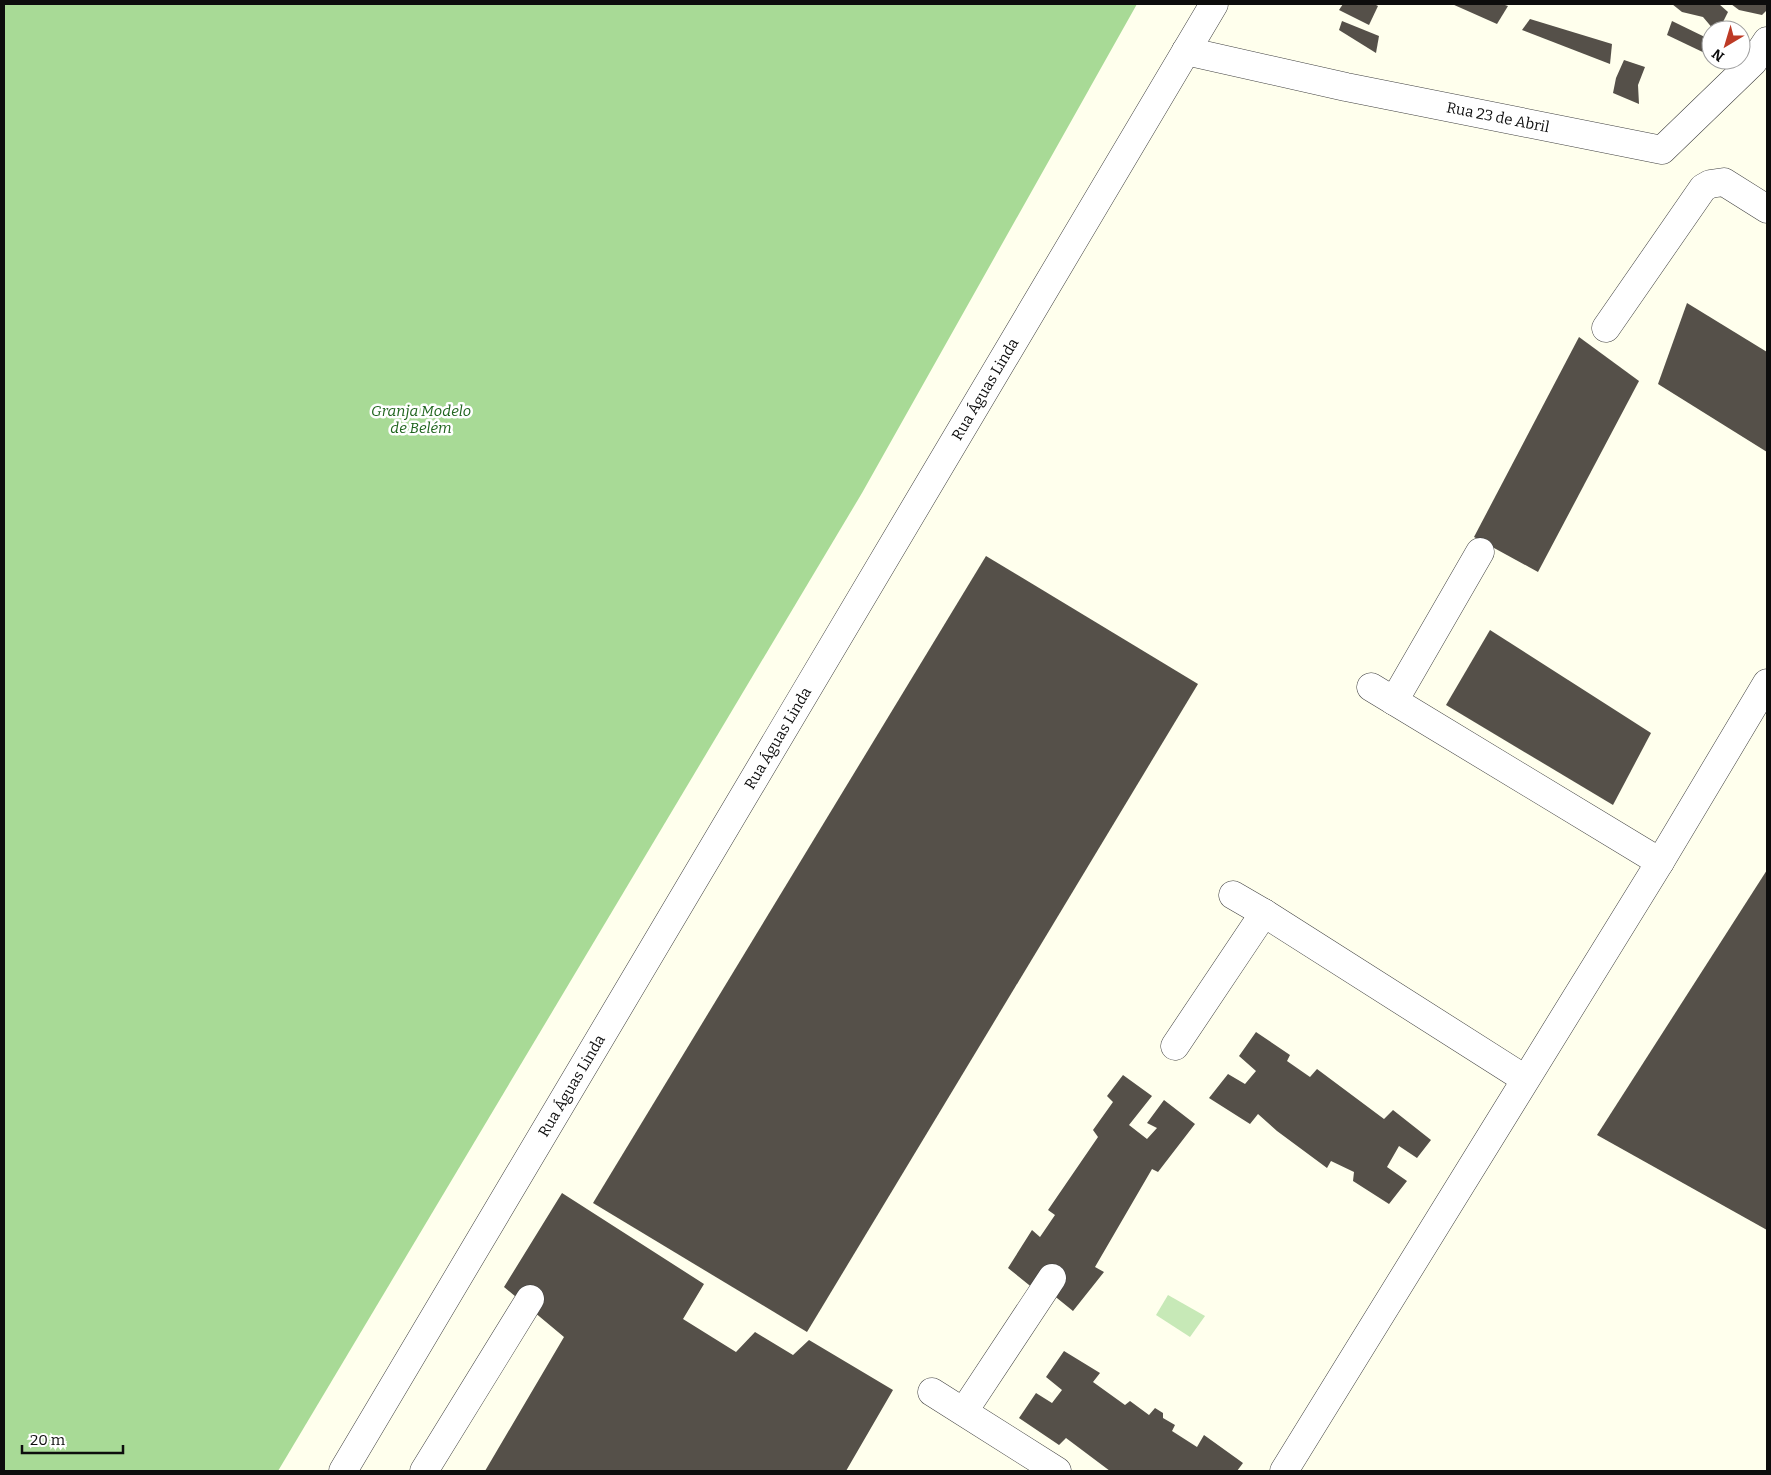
<svg xmlns="http://www.w3.org/2000/svg" width="1771" height="1475" font-family="Bitter,serif">
<rect width="100%" height="100%" fill="#ffffed"/>
<!-- green -->
<polygon fill="#c7e9b7" points="1168,1295 1205,1316 1190,1337 1156,1315"/>
<!-- forest -->
<polygon fill="#a8da96" points="4,4 1137,4 862,493 278,1471 4,1471"/>
<!-- building -->
<g fill="#555049">
<polygon points="1343,4 1374,4 1378,6 1369,25 1339,10"/>
<polygon points="1452,4 1502,4 1508,6 1497,24"/>
<polygon points="1672,4 1719,4 1728,12 1719,30 1714,30 1703,17 1682,12"/>
<polygon points="1731,4 1767,4 1767,10 1762,15 1739,10"/>
<polygon points="1530,19 1612,44 1610,64 1522,30"/>
<polygon points="1342,21 1379,36 1376,53 1339,30"/>
<polygon points="1672,21 1711,40 1711,56 1667,35"/>
<polygon points="1624,60 1645,67 1638,85 1639,104 1613,93 1616,78"/>
<polygon points="1687,303 1767,352 1767,452 1658,384"/>
<polygon points="1579,337 1639,381 1538,572 1474,537"/>
<polygon points="986,556 1198,684 807,1332 593,1203"/>
<polygon points="1490,630 1651,733 1613,805 1446,705"/>
<polygon points="1767,870 1767,1230 1597,1135"/>
<polygon points="1256,1032 1290,1055 1287,1061 1310,1077 1317,1069 1384,1119 1393,1110 1431,1140 1417,1158 1399,1146 1387,1167 1407,1181 1389,1204 1353,1181 1354,1172 1331,1161 1327,1168 1277,1131 1258,1114 1250,1124 1209,1098 1228,1074 1245,1084 1256,1071 1239,1056"/>
<polygon points="1123,1075 1152,1096 1129,1125 1147,1139 1157,1128 1147,1123 1164,1100 1195,1124 1158,1172 1152,1169 1095,1267 1104,1272 1073,1311 1052,1294 1034,1289 1008,1268 1032,1230 1040,1237 1055,1215 1048,1210 1098,1137 1093,1130 1113,1102 1107,1096"/>
<polygon points="562,1193 704,1284 683,1319 736,1352 755,1332 793,1355 809,1340 893,1390 846,1471 485,1471 564,1337 504,1287"/>
<polygon points="1064,1351 1100,1373 1093,1382 1125,1405 1130,1401 1149,1415 1155,1408 1163,1413 1163,1418 1175,1425 1172,1431 1197,1447 1204,1435 1243,1463 1237,1471 1110,1471 1066,1438 1059,1445 1019,1418 1036,1393 1052,1403 1062,1390 1046,1377"/>
</g>
<g fill="none" stroke-linecap="round" stroke-linejoin="round">
<!-- minor casing -->
<g stroke="#404040" stroke-width="29">
<g id="minor">
<path id="s1" d="M1186 51 1346 87 1662 150 1753 62 1767 41"/>
<polyline points="1606,328 1703,188 1710,184 1724,182 1767,209"/>
<polyline points="1371,687 1660,862"/>
<polyline points="1394,701 1480,552"/>
<polyline points="1233,895 1264,913 1525,1079"/>
<polyline points="1175,1046 1264,913"/>
<polyline points="932,1392 1057,1471"/>
<polyline points="964,1411 1052,1278"/>
<path id="s2" d="M343 1471 1214 4"/>
<polyline points="424,1471 530,1299"/>
<polyline points="1284,1471 1660,862 1767,683"/>
</g>
</g>
<!-- minor -->
<use href="#minor" stroke="#fff" stroke-width="28"/>
</g>
<g text-anchor="middle" stroke-width="5" stroke-linejoin="round" paint-order="stroke">
<!-- street labels -->
<g font-size="15" fill="#0d0d0d" stroke="#fff">
<text dy="5" stroke="none"><textPath href="#s1" startOffset="319">Rua 23 de Abril</textPath></text>
<text dy="5" stroke="none"><textPath href="#s2" startOffset="1258">Rua Águas Linda</textPath></text>
<text dy="5" stroke="none"><textPath href="#s2" startOffset="852">Rua Águas Linda</textPath></text>
<text dy="5" stroke="none"><textPath href="#s2" startOffset="448">Rua Águas Linda</textPath></text>
</g>
<!-- park labels -->
<g font-size="15" font-style="italic" fill="#1f641d" stroke="#fff">
<text x="421" y="416">Granja Modelo<tspan x="421" dy="17">de Belém</tspan></text>
</g>
</g>
<!-- border -->
<rect width="1771" height="1475" fill="none" stroke="#0d0d0d" stroke-width="10"/>
<!-- north arrow -->
<g transform="translate(1726 45) rotate(218)"><circle r="24" fill="#ffffff" stroke="#9e9e9e"/>
<path d="M0-4L9 19L0 12L-9 19Z" fill="#bd3a25"/>
<text y="-8" font-size="14" font-weight="bold" text-anchor="middle" fill="#0d0d0d">N</text>
</g>
<!-- scale -->
<path d="M22 1445v8h101v-8" fill="none" stroke="#0d0d0d" stroke-width="2.5"/>
<text x="30" y="1445" font-size="15" fill="#0d0d0d" stroke="#ffffff" stroke-width="4" paint-order="stroke">20 m</text>
</svg>
